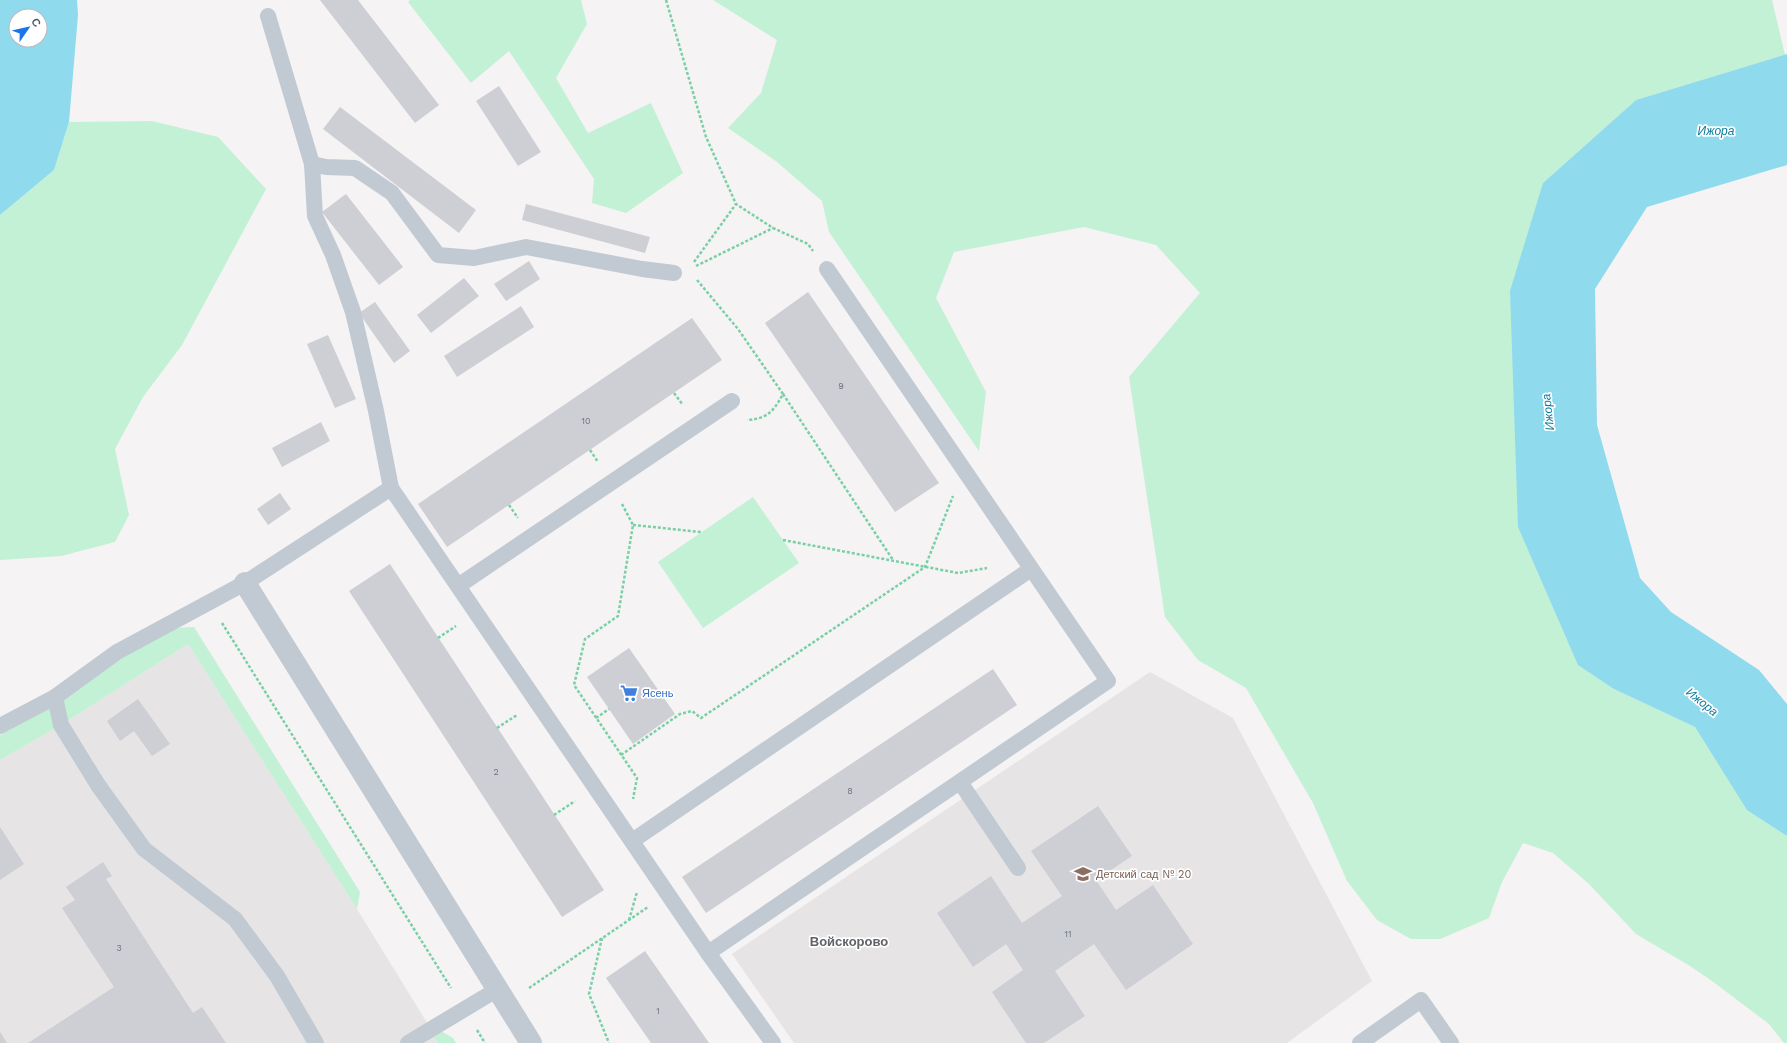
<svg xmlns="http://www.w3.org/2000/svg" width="1787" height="1043" font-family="'Work Sans',sans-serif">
<rect width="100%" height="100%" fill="#f5f3f3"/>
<!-- education -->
<g fill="#e6e4e5">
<polygon points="188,644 357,909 426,1021 438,1043 0,1043 0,760 61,725"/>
<polygon points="1150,672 1233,718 1372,981 1287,1043 794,1043 732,954"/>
</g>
<!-- green -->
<g fill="#c3f1d5">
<polygon points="410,0 581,0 587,24 556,78 588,133 651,103 683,173 626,213 592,203 594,179 509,51 471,83 408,2"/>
<polygon points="713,0 1772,0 1785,55 1636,100 1543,183 1614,689 1695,727 1747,809 1787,836 1787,1043 1784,1043 1769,1024 1712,981 1690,966 1636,934 1589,884 1553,853 1523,843 1502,882 1489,918 1440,939 1411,939 1377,920 1347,881 1313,803 1246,688 1198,660 1165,617 1129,377 1200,293 1156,245 1084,227 954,252 936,298 986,392 979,451 829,232 822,201 777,162 728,128 761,93 777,40"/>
<polygon points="152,121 218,137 266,189 182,345 143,397 115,449 129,515 115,542 61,556 0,560 0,215 54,170 69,122"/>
<polygon points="753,497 799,563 703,628 658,562"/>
<polygon points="194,627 360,892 357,909 188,644 61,725 0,760 0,735 48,708 134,650 173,628"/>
<polygon points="441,1031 453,1038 456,1043 438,1043 433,1035"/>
</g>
<!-- water -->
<g fill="#90daee" fill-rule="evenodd">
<path d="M0 0H77L78 15 69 122 54 170 0 215ZM16 16H40V40H16Z"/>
<polygon points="1787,54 1787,165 1647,207 1595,289 1597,425 1640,578 1671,612 1759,670 1787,704 1787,836 1747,810 1695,727 1614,689 1578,665 1518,527 1510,291 1543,183 1636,100"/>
</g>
<!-- building -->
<g fill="#cdcfd5">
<polygon points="320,0 358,0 439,105 415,123"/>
<polygon points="499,86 541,152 518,166 476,101"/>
<polygon points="340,107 476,210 459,233 323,129"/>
<polygon points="346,194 403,267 379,285 322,212"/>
<polygon points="526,204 650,237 645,253 522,220"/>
<polygon points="529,261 540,279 506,301 494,284"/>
<polygon points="464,278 479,296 431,333 417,315"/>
<polygon points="808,292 939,483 895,512 765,323"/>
<polygon points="375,302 410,351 394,363 359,313"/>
<polygon points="521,306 534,327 457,377 444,356"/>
<polygon points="692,318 722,360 447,547 418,504"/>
<polygon points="328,335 356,399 335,408 307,344"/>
<polygon points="321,422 330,441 282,467 272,448"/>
<polygon points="280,493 291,509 268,525 257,509"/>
<polygon points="390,564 604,890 562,917 349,591"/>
<polygon points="629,648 675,714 633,744 587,677"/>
<polygon points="993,669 1017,705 706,913 682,877"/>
<polygon points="138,699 170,744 152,756 134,731 120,741 107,721"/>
<polygon points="1098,806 1132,856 1096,880 1116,910 1153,885 1193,944 1126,990 1094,944 1055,971 1085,1016 1044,1043 1026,1043 992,992 1023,970 1006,944 973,967 937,913 991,876 1022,923 1062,896 1031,851"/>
<polygon points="0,827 24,864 0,880"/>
<polygon points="103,862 112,876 106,879 193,1013 202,1007 226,1043 28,1043 114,987 62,908 75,900 66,887"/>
<polygon points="645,951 709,1043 651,1043 606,978"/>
<polygon points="0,1032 7,1043 0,1043"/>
</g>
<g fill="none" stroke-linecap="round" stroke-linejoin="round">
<!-- path -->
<g stroke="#7ad0a6" stroke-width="2.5" stroke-dasharray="3 2" stroke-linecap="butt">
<polyline points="666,0 706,137 736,204 773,228 808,244 813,251"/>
<polyline points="694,262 736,204"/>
<polyline points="696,266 773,228"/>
<path d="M697 280 738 329 783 394C774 411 767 419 747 420"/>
<polyline points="674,393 683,405"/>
<polyline points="783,394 893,560"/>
<polyline points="590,450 598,462"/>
<polyline points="622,504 633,525 618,616 585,639 574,685 637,778 633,799"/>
<polyline points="509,505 518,518"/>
<polyline points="633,525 701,532"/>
<polyline points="783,540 958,573 987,568"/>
<polyline points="222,623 451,988"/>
<polyline points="438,638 456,626"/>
<polyline points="596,718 609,709"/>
<polyline points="497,728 517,715"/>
<polyline points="621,755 680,714 692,711 701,718 925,567 953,496"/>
<polyline points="554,815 575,801"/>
<polyline points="629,920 637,892"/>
<polyline points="602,938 589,994 609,1043"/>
<polyline points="529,988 648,907"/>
<polyline points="477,1030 485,1043"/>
</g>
<!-- lane -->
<g stroke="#c1cad2" stroke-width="16">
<polyline points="268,16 312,164 315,216 333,255 353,312 376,411 391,488 708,953 773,1043"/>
<polyline points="312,164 326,167 355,168 392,193 438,255 474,258 526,247 642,269 674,273"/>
<polyline points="458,586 732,401"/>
<polyline points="55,697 61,725 98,785 144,849 235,919 277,976 316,1043"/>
<polyline points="0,726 55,697 117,652 245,583 391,488"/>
<polyline points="960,782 1018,868"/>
<polyline points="632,841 1031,569"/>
<polyline points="708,953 1108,681 827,269"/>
<polyline points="408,1043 498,989"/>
<polyline points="1360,1043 1421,1000 1451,1043"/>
</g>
<!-- street -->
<polyline stroke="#c1cad2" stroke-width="22" points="245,583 531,1043"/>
</g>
<!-- icons -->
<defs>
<g id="supermarket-bare" transform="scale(1.38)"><path d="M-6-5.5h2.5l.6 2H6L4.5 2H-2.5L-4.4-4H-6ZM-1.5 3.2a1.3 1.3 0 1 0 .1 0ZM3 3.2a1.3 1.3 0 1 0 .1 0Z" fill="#3f7fe0" stroke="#fff" stroke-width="2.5" paint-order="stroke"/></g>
<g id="school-bare" transform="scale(1.38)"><path d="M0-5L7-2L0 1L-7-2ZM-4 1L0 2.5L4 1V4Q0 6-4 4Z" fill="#8d6e63" stroke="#fff" stroke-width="2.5" paint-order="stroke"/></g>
</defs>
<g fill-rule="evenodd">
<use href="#supermarket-bare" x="629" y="693"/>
<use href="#school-bare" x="1083" y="874"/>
</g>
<g text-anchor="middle" stroke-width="3.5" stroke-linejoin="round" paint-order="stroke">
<!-- number labels -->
<g font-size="9" fill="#6b747e">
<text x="841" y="389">9</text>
<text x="586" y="424">10</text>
<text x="496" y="775">2</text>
<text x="850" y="794">8</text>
<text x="1068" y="937">11</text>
<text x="119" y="951">3</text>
<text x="658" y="1014">1</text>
</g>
<!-- shop labels -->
<g font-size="11" fill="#366cbe" stroke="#fff" text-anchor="start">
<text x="642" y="697">Ясень</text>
</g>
<!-- education labels -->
<g font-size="11" fill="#785e54" stroke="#fff" text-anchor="start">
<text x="1096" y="878">Детский сад № 20</text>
</g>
<!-- water labels -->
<g font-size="12" font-style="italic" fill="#0c7c9b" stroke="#fff">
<text x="1716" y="135">Ижора</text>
<text transform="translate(1548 412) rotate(-96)" y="4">Ижора</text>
<text transform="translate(1702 702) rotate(39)" y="4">Ижора</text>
</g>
<!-- quarter labels -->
<g font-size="13" font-weight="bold" fill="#5f6368" stroke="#fff">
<text x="849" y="946">Войскорово</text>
</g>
</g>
<!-- north arrow -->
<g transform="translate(28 28) rotate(56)"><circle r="19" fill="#ffffff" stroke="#b7bbc0"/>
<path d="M0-3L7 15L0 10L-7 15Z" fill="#1a73e8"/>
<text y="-6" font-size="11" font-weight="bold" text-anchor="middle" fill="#4a5661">С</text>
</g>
</svg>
